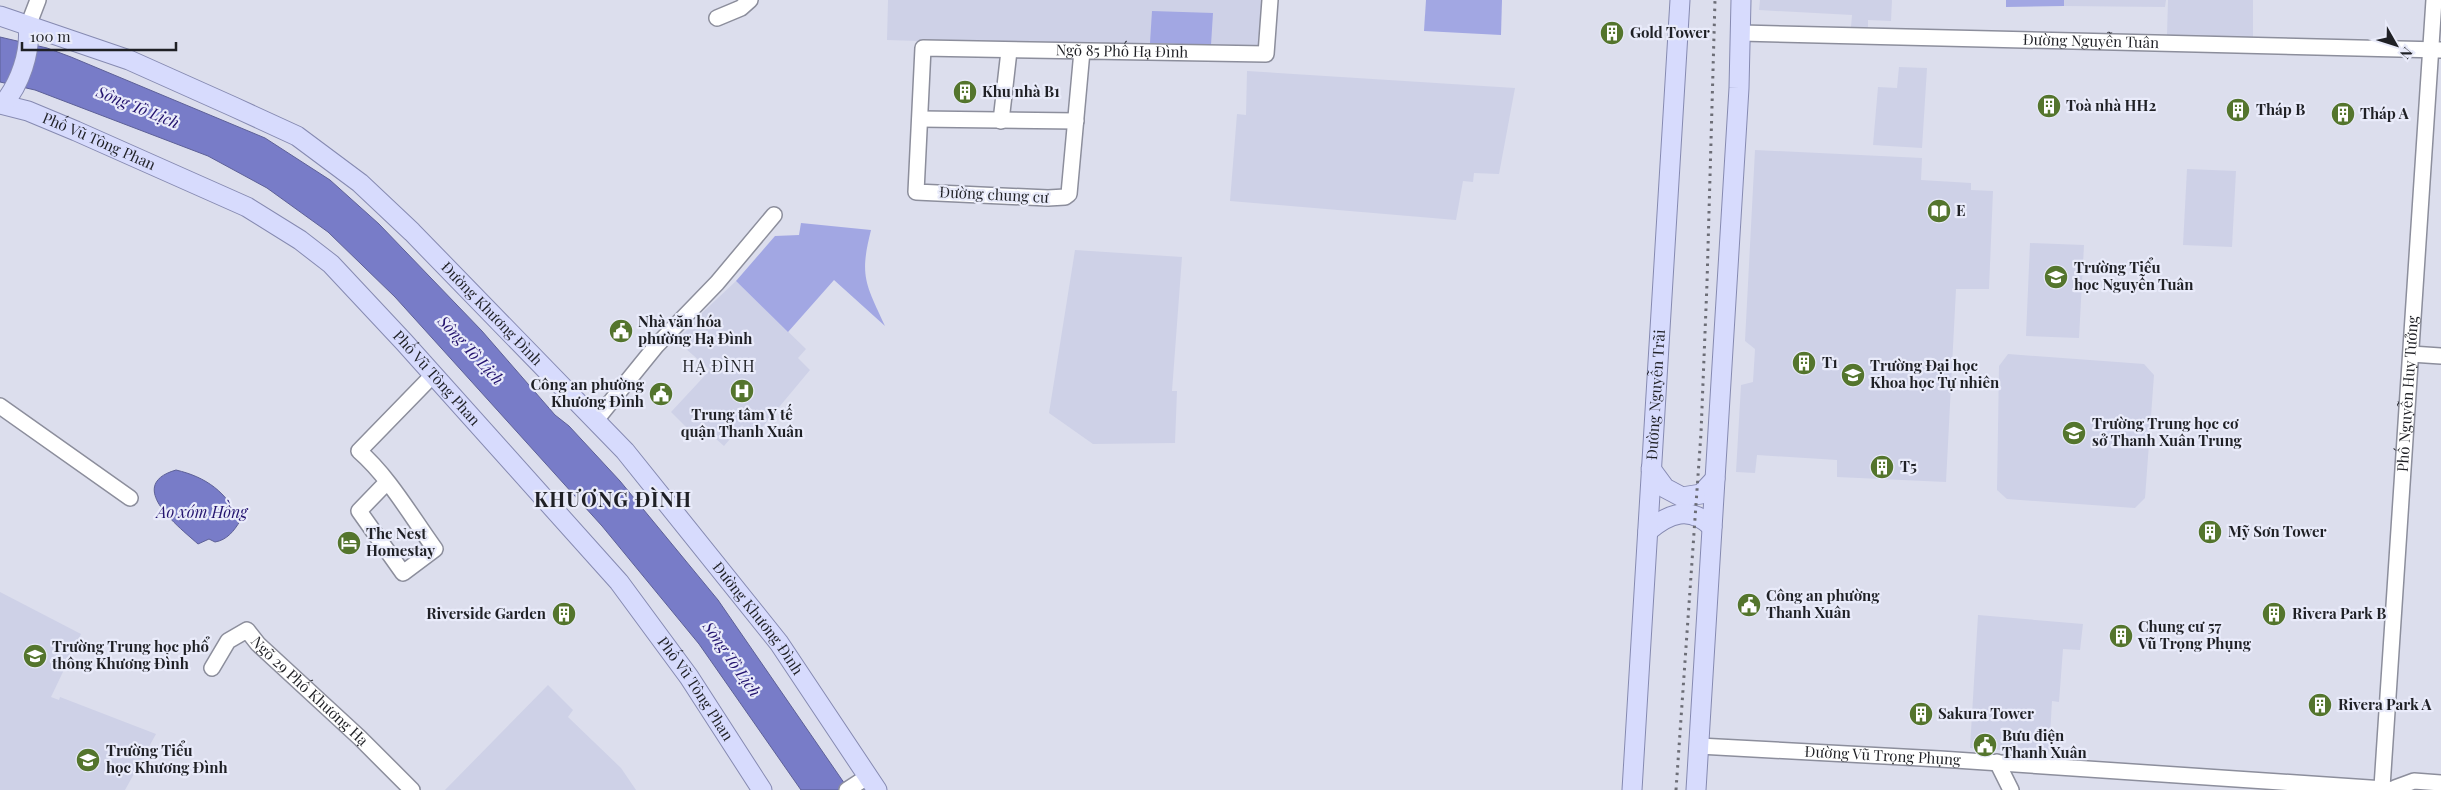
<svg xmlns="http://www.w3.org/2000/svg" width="2441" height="790" font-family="'Playfair Display',serif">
<rect width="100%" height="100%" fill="#dcdeed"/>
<!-- built -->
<g fill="#ced1e7">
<polygon points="888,0 1268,0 1265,52 887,40"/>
<polygon points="1760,0 1892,0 1891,21 1868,20 1868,28 1851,27 1852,15 1759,10"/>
<polygon points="2064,0 2166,0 2165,7 2064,6"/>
<polygon points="2168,0 2253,0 2253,38 2167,35"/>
<polygon points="1899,67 1927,68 1922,148 1873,145 1878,87 1897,88"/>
<polygon points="1247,71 1515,88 1499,174 1474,173 1473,182 1463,181 1456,220 1230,201 1237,114 1246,115"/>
<polygon points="1755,150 1922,158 1921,180 1971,183 1971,190 1993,191 1989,289 1956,289 1946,482 1837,477 1837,460 1757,455 1755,473 1736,472 1741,385 1753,382 1755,349 1745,341"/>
<polygon points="2187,169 2236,171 2232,247 2183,245"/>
<polygon points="2030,243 2084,245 2079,338 2026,336"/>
<polygon points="1075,250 1182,257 1172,391 1177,391 1175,443 1093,444 1049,413"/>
<polygon points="736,281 806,349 798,358 810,370 754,437 742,425 724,446 707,431 698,439 671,412 710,370 677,341 701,314"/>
<polygon points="2008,354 2144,364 2154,375 2145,498 2135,508 2007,499 1997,490 1999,366"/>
<polygon points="0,592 81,634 51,697 59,700 60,697 156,734 125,790 0,790"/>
<polygon points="1978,615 2083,624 2080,650 2063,649 2059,702 2052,701 2049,753 1970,748"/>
<polygon points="548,685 573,710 568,717 621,768 636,790 445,790"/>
</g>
<!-- green -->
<g fill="#a2a7e3">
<polygon points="1426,0 1502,0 1501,35 1424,31"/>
<polygon points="2006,0 2064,0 2064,6 2006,7"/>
<polygon points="1152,11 1213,13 1211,45 1150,43"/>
<path d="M801 223 871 230C859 277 866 284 885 326L834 280 788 332 736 281 775 236 799 235Z"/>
</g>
<!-- water -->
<g fill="#787cc8" stroke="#5d6097">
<polygon points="0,37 47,48 71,57 265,138 330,180 379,224 482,331 555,415 569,426 620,481 718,600 849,790 801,790 699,644 602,526 395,297 328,232 267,188 208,156 35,90 0,82"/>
<path d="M176 470C206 477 227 492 240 521 234 531 227 540 215 542L209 539 198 544C179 527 124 485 176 470Z"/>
</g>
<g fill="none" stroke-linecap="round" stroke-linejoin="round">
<!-- minor casing -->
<g stroke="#8c8e9c" stroke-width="18">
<g id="minor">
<polyline points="717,18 741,8 750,0"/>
<polyline points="28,26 38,0"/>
<path id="s1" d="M1741 33 2440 50"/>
<path id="s2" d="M1082 51 1069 194 1065 197 1048 198 916 192 923 48 1266 54 1270 0"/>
<polyline points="920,119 1076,121"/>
<polyline points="1001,121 1009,51"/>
<polyline points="2411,354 2441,356"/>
<polyline points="0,406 130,498"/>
<polyline points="596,420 656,346 717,283 774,215"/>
<path d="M387 482 359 511 403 573 435 549C411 516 389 477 359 451L433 375"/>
<path id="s3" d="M212 668 228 641 247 630 258 644 360 738 412 790"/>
<path id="s4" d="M1699 746 1940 759 2399 790"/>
<polyline points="1997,762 2011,790"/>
<path id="s5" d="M2382 787 2434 0"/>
<polyline points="2395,788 2414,781 2441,783"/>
<polyline points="847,790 867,777"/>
</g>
</g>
<!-- major casing -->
<g stroke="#868ab1" stroke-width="21">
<g id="major">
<path id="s6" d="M0 16 129 60 234 107 297 136 360 183 412 232 625 451 779 643 877 790"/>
<path id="s7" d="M0 104 28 111 76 131 247 207 300 240 331 264 404 342 619 582 689 677 762 790"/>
<path d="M3 104C20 84 31 52 28 26"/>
<polyline points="1651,469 1665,488 1682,497 1701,494 1715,479"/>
<path d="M1648 531C1669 513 1690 505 1712 527"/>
<path id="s8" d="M1632 790 1680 0"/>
<polyline points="1696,790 1739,88 1741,0"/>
</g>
</g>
<!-- minor -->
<use href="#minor" stroke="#fff" stroke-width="15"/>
<!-- major -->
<use href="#major" stroke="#d7dbfd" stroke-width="19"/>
<!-- rail -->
<polyline stroke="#6c6d76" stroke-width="3" stroke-dasharray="2.5 5" stroke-linecap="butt" points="1676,790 1701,433 1707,283 1715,0"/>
</g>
<!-- icons -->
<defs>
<g id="building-disc" transform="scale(1.25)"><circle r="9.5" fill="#54752d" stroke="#e9ebfa"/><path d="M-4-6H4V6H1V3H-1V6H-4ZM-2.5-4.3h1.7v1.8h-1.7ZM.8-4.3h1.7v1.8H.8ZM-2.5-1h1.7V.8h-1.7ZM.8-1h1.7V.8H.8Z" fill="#fff"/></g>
<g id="library-disc" transform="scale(1.25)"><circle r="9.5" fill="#54752d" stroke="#e9ebfa"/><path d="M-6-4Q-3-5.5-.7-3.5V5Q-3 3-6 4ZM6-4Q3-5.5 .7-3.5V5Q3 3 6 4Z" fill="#fff"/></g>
<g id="school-disc" transform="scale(1.25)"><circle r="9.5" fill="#54752d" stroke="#e9ebfa"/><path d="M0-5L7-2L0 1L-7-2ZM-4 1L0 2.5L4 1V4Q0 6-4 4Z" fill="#fff"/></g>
<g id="civic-disc" transform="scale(1.25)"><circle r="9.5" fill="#54752d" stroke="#e9ebfa"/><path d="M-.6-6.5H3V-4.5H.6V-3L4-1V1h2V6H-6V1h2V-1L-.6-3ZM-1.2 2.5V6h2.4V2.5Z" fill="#fff"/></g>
<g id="university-disc" transform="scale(1.25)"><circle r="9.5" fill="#54752d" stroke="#e9ebfa"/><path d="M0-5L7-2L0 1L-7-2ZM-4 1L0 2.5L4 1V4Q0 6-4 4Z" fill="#fff"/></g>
<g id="hospital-disc" transform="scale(1.25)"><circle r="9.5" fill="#54752d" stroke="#e9ebfa"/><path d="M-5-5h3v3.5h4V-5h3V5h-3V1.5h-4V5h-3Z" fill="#fff"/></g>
<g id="hotel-disc" transform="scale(1.25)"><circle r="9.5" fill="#54752d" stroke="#e9ebfa"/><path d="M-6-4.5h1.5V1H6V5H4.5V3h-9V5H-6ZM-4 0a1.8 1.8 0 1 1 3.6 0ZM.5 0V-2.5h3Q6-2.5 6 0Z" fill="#fff"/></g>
</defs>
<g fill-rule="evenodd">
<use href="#building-disc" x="1612" y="33"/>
<use href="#building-disc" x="965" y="92"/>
<use href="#building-disc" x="2049" y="106"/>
<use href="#building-disc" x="2238" y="110"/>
<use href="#building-disc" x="2343" y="114"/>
<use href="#library-disc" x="1939" y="211"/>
<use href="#school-disc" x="2056" y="277"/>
<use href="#civic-disc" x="621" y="331"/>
<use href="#building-disc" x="1804" y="363"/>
<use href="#university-disc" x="1853" y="375"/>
<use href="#hospital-disc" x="742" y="391"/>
<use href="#civic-disc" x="661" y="394"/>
<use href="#school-disc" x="2074" y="433"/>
<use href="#building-disc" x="1882" y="467"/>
<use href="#building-disc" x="2210" y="532"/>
<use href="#hotel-disc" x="349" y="543"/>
<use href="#civic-disc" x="1749" y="605"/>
<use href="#building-disc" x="564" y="614"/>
<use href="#building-disc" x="2274" y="614"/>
<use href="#building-disc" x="2121" y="636"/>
<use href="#school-disc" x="35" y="656"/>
<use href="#building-disc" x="2320" y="705"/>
<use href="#building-disc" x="1921" y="714"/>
<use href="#civic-disc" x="1985" y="745"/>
<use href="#school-disc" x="88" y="760"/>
</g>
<g text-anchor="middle" stroke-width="4.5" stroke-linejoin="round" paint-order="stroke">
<!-- poi labels -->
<g font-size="15" font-weight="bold" fill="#1f2025" stroke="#e9ebfa" text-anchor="start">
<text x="1630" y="38">Gold Tower</text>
<text x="982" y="97">Khu nhà B1</text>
<text x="2066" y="111">Toà nhà HH2</text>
<text x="2256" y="115">Tháp B</text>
<text x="2360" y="119">Tháp A</text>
<text x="1956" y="216">E</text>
<text x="2074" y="273">Trường Tiểu<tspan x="2074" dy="17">học Nguyễn Tuân</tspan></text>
<text x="638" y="327">Nhà văn hóa<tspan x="638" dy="17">phường Hạ Đình</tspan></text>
<text x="1822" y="368">T1</text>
<text x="1870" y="371">Trường Đại học<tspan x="1870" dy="17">Khoa học Tự nhiên</tspan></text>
<text x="644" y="390" text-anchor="end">Công an phường<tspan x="644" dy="17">Khương Đình</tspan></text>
<text x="742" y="420" text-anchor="middle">Trung tâm Y tế<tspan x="742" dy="17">quận Thanh Xuân</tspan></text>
<text x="2092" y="429">Trường Trung học cơ<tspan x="2092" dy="17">sở Thanh Xuân Trung</tspan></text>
<text x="1900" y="472">T5</text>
<text x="2228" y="537">Mỹ Sơn Tower</text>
<text x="366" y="539">The Nest<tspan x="366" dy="17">Homestay</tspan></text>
<text x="1766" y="601">Công an phường<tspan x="1766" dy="17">Thanh Xuân</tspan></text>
<text x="546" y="619" text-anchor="end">Riverside Garden</text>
<text x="2292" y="619">Rivera Park B</text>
<text x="2138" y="632">Chung cư 57<tspan x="2138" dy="17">Vũ Trọng Phụng</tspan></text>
<text x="52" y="652">Trường Trung học phổ<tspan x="52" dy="17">thông Khương Đình</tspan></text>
<text x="2338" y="710">Rivera Park A</text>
<text x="1938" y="719">Sakura Tower</text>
<text x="2002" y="741">Bưu điện<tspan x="2002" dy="17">Thanh Xuân</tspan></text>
<text x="106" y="756">Trường Tiểu<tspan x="106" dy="17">học Khương Đình</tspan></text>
</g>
<!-- street labels -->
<g font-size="15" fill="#1f2025" stroke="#e9ebfa">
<text dy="5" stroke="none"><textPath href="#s1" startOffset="350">Đường Nguyễn Tuân</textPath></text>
<text dy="5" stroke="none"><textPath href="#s2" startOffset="641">Ngõ 85 Phố Hạ Đình</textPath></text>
<text dy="5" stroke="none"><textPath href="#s7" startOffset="106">Phố Vũ Tông Phan</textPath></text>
<text transform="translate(994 195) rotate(3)" y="5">Đường chung cư</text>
<text dy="5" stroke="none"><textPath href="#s6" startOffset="585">Đường Khương Đình</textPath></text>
<text dy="5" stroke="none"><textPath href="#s7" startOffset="525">Phố Vũ Tông Phan</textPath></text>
<text dy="5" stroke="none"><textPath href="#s5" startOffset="394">Phố Nguyễn Huy Tưởng</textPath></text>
<text dy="5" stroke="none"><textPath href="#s8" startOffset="396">Đường Nguyễn Trãi</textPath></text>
<text dy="5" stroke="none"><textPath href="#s6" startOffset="990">Đường Khương Đình</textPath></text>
<text dy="5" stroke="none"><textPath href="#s7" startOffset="930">Phố Vũ Tông Phan</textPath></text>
<text dy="5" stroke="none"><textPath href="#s3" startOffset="141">Ngõ 29 Phố Khương Hạ</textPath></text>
<text dy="5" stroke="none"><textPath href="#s4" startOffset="184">Đường Vũ Trọng Phụng</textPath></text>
</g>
<!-- water labels -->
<g font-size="16" font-style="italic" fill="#23136e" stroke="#e9ebfa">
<text transform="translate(138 107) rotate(22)" y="6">Sông Tô Lịch</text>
<text transform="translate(471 350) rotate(47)" y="6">Sông Tô Lịch</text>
<text x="202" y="518">Ao xóm Hồng</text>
<text transform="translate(732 659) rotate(55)" y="6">Sông Tô Lịch</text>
</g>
<!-- neighbourhood labels -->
<g font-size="16" letter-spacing="1" fill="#1f2025" stroke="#e9ebfa">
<text x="719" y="372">HẠ ĐÌNH</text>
</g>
<!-- district labels -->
<g font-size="20" font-weight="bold" letter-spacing="1" fill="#1f2025" stroke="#e9ebfa">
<text x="613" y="507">KHƯƠNG ĐÌNH</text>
</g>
</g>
<!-- north arrow -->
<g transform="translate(2396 45) rotate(129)" stroke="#e9ebfa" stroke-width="4" paint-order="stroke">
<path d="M0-4L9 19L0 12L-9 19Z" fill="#1f2025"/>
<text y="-8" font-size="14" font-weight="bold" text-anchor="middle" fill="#1f2025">N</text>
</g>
<!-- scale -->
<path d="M22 42v8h154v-8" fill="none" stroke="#1f2025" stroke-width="2.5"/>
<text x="30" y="42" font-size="15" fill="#1f2025" stroke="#e9ebfa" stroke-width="4" paint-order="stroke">100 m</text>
</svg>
